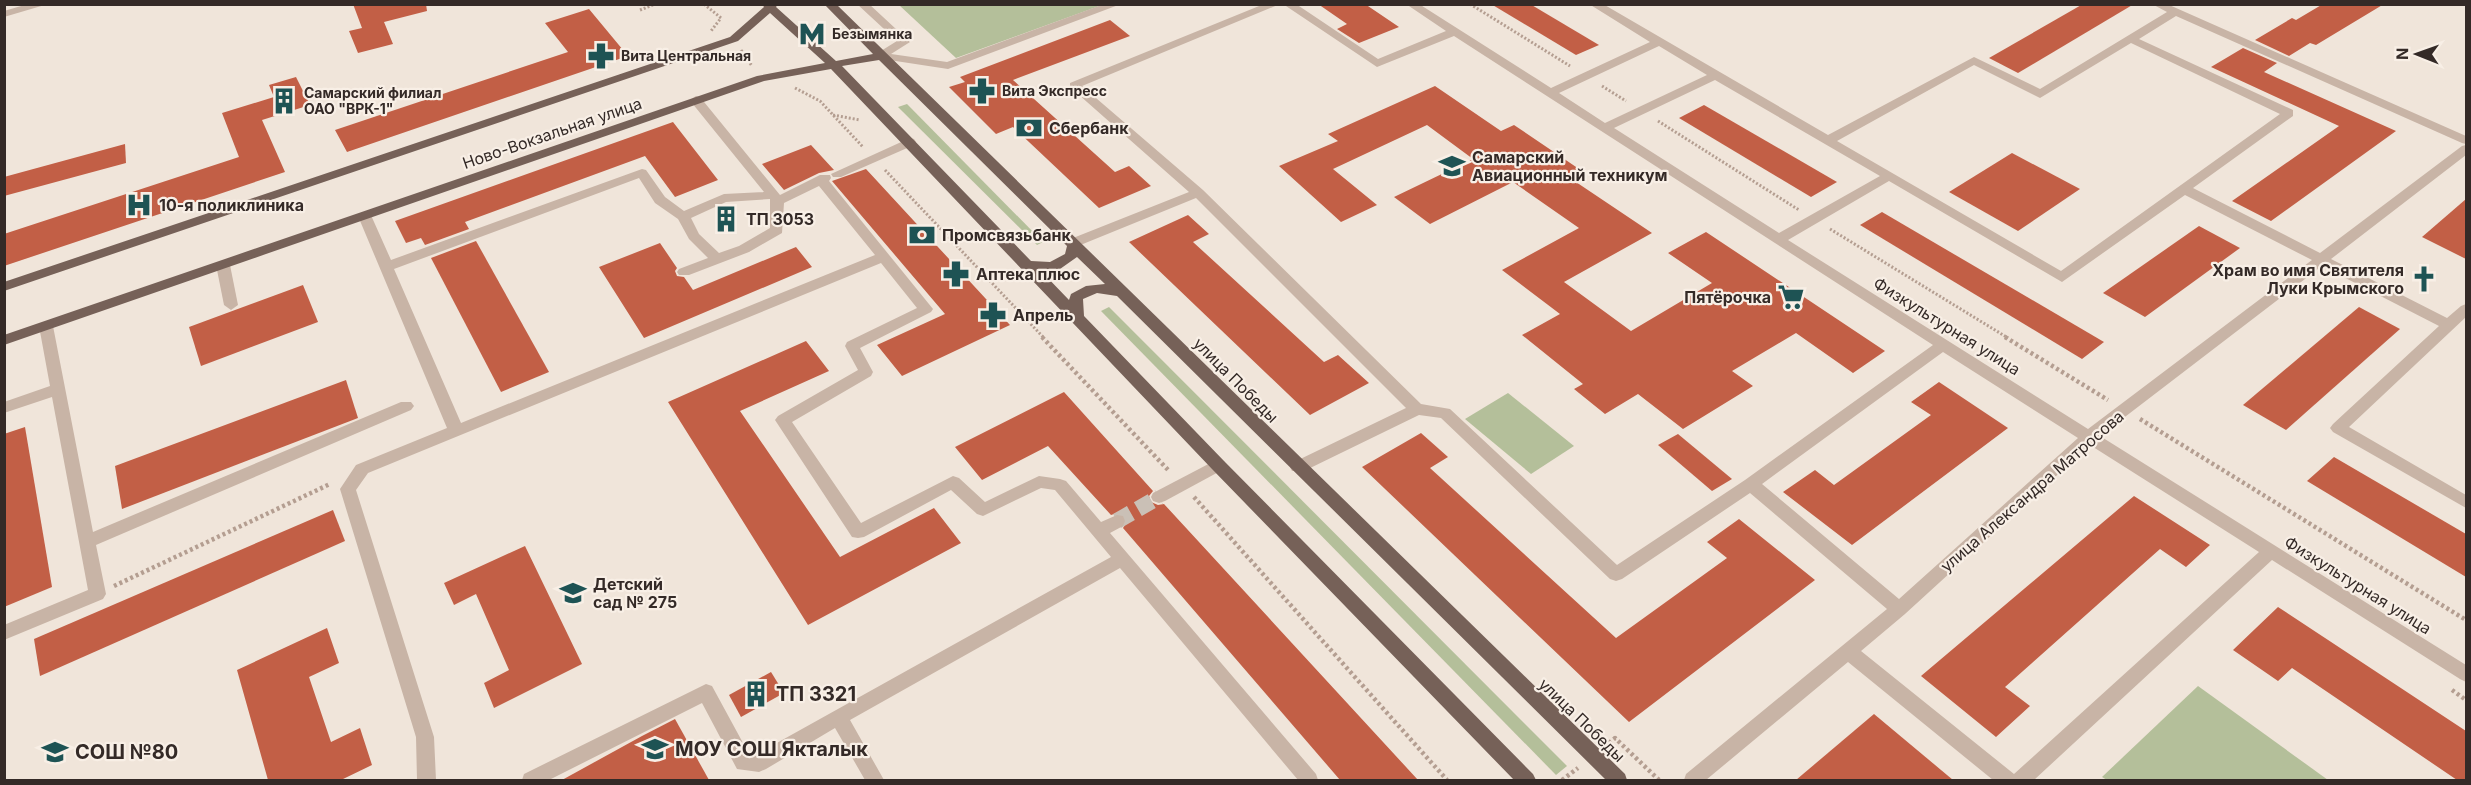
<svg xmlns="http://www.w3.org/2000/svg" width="2471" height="785" font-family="Inter,sans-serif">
<rect width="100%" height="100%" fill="#f0e5da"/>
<!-- green -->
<g fill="#b4bf9a">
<polygon points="899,5 1102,5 956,58"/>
<polygon points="907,104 1043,242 1037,245 898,107"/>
<polygon points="1109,307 1567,766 1556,775 1101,311"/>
<polygon points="1508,393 1574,446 1531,474 1465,419"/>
<polygon points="2198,686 2328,780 2107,780 2102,777"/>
</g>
<!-- building -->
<g fill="#c25f46">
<polygon points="353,4 426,4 427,11 384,22 393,44 358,53 349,31 362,28"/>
<polygon points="1318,4 1365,4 1399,27 1359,43 1337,29 1347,24"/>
<polygon points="1491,4 1530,4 1599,45 1576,55"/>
<polygon points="2083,4 2134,4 2018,73 1989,58"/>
<polygon points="2323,4 2384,4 2316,45 2310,43 2289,56 2255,40 2292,18 2296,20"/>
<polygon points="589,9 628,56 347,152 335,130 568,52 545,23"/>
<polygon points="1110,20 1130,36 1013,80 1115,172 1129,166 1151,186 1099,208 1013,127 996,134 949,87 965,82 960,77"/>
<polygon points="2243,48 2277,63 2264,72 2396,131 2271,221 2232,201 2339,126 2211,67"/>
<polygon points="296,77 310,105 262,120 285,172 4,266 4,234 239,157 222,113 274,97 269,85"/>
<polygon points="1435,86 1501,131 1514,125 1582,171 1570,178 1652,233 1564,282 1631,331 1712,283 1668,253 1706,232 1885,351 1853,373 1796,333 1732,371 1753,386 1683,429 1638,394 1605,414 1574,389 1583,384 1522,335 1560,314 1502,270 1579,228 1513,182 1430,224 1394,197 1473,159 1427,125 1333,169 1377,205 1341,222 1279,166 1338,141 1328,134"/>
<polygon points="1704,105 1837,182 1811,197 1679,118"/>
<polygon points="673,122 718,180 675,197 645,156 465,222 469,229 425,245 421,238 406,243 395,221"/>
<polygon points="125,144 126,163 4,196 4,177"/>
<polygon points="811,145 834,170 819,173 784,190 762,164"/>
<polygon points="2012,153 2080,189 2018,231 1949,192"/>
<polygon points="866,169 1010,325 902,376 877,345 945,314 832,181"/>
<polygon points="2466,199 2466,259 2422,237"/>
<polygon points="1882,212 2104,342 2082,359 1860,225"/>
<polygon points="1188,215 1209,234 1193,242 1324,362 1338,355 1369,383 1310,415 1129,242"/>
<polygon points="2199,226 2240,248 2145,317 2103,293"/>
<polygon points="476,241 549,372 501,392 431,258"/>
<polygon points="660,243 677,268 675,271 677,276 684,277 693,290 796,247 812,267 644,338 599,267"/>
<polygon points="303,285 318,322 201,366 189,327"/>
<polygon points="2359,307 2400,329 2286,430 2243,405"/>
<polygon points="806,341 829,371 740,411 840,557 934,508 961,543 808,625 668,402"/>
<polygon points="346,380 358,418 122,509 115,466"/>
<polygon points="1939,382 2008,428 1852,545 1783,492 1815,470 1834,485 1931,415 1911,402"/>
<polygon points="1064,392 1153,491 1149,496 1151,502 1158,505 1164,504 1418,780 1340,780 1123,528 1127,522 1125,515 1117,513 1111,515 1048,446 982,480 955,447"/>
<polygon points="25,427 52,587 4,607 4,434"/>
<polygon points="1421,433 1448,457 1430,468 1616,638 1727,558 1707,542 1739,519 1815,580 1629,722 1362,467"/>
<polygon points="1678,434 1732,479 1712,491 1658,445"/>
<polygon points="2334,457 2466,534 2466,577 2307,481"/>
<polygon points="2134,496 2210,545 2186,567 2160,549 2005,687 2030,706 1996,737 1921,676"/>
<polygon points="333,510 345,541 40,676 34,639"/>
<polygon points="525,546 582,664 494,708 484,683 509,670 476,594 454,605 444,583"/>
<polygon points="2278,607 2466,731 2466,780 2457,780 2292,668 2278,681 2233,650"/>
<polygon points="327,628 339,663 309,677 331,742 360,728 372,765 341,780 268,780 237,670"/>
<polygon points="771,672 784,693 741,717 729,695"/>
<polygon points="1874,714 1953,780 1796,780"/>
<polygon points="675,719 709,780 562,780 642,736"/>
</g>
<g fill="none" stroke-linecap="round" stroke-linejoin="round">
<!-- minor-tunnel -->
<polyline stroke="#cac0b6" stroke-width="16" stroke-dasharray="16 8" stroke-linecap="butt" points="1117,521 1159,497"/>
<!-- path-far1 -->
<g stroke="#b49e91" stroke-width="3" stroke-dasharray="2 2" stroke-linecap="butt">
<polyline points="704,4 721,18 711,31"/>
<polyline points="1470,4 1570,66"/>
<polyline points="640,10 655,4"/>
<polyline points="741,50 752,66"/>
<polyline points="1602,86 1626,101"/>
<polyline points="795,88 820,101 863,147"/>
<polyline points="833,115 860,120"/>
<polyline points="1658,121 1799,210"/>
<polyline points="885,170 1044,338"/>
<polyline points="1830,229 2008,338"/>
</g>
<!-- path -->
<g stroke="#b49e91" stroke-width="4.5" stroke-dasharray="3 3" stroke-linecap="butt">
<polyline points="1042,337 1170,472"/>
<polyline points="2005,337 2108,400"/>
<polyline points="2140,419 2466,620"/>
<polyline points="1194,497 1447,780"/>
<polyline points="114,586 330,484"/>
<polyline points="2452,690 2466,700"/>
<polyline points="1609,743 1615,738 1659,780"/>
<polyline points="1562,780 1578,768"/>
</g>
<!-- minor -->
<g fill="#c8b4a6" fill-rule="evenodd">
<polygon points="28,4 48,4 4,17 4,11"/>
<polygon points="857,4 869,4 910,42 891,54 947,62 1104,4 1121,4 948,69 876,58 876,54 897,41"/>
<path d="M1264 4H1280L1082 86 1203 190 1421 404 1450 409 1617 565 1745 480 1933 345 1454 36 1377 67 1283 4H1296L1378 59 1446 31 1406 4H1419L1551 88 1650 42 1589 4H1603L1828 135 1974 57 2040 89 2167 12 2152 4H2167L2466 136V144L2462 143 2176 16 2139 39 2293 110V116L2193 188 2320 253 2462 146 2466 145V155L2331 259 2447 318 2461 306 2466 304V317L2349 427 2466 495V508L2333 432 2330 428 2333 424 2439 326 2322 266 2100 436 2466 665V682L2460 679 2272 560 2034 780H1993L1848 662 1706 780H1684L1686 774 1887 609 1750 493 1622 579 1616 581 1610 579 1441 418 1419 415 1304 471H1292L1290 467 1292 463 1406 408 1196 198 1078 246 1073 247 1066 243 1068 240 1189 192 1070 87V83ZM2131 43 2280 114 2061 271 1837 141 1974 65 2040 98ZM1659 46 1707 75 1605 123 1559 93ZM1715 80 1880 176 1779 233 1614 128ZM1889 181 2062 282 2185 195 2312 260 2088 429 1788 240ZM1943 352 2078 438 1899 599 1762 484ZM2090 445 2259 552 2014 774 1861 651 1905 614Z"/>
<path d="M696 96 700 97 780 195 820 175H830L831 178 829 181 933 309 931 312 860 348 873 372 871 376 792 422 861 523 953 476 959 478 985 502 1039 476 1060 479 1066 481 1101 522 1117 515 1123 516 1125 521 1123 526 1110 533 1316 774 1318 780H1298L1120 568 850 720 884 780H865L835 728 766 769 759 772 737 769 702 703 549 780H522L524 774 706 684 712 686 749 754H757L1111 557 1055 490 1041 488 983 516 977 514 951 490 864 537 858 538 852 537 775 420 778 416 858 370 845 346 847 342 917 308 881 263 368 473 356 490 434 737 436 780H417L416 737 340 489 356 465 447 428 358 216 365 212 370 213 391 260 642 169 646 170 665 197 684 211 724 194 764 192 692 103 690 100ZM639 178 655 203 678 219 689 239 708 258 679 269 677 272 679 275H689L749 252 782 233 784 203 819 186 875 255 461 423 394 269ZM770 199V228L739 246 719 253 699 234 691 218 726 202Z"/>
<polygon points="910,138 914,139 916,142 914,145 841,177 833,177 831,174"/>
<polygon points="223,261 230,265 238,305 231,310 224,305 216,265"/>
<polygon points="46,321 53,326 93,532 401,402 411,402 414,406 411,410 96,545 106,594 103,599 4,640 4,625 88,590 52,397 4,413 4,402 50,386 39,326"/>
<polygon points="1218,459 1224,461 1226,465 1224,469 1165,501 1159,503 1153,501 1151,497 1153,493"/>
</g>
<!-- major -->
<path fill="#766158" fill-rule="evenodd" d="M762 4H778L776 7 836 61 873 54 824 4H836L1625 774 1627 780H1606L1117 296 1097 293 1083 299 1084 316 1224 461 1533 774 1536 780H1514L1212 469 831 69 764 81 4 345V335L757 76 825 63 770 13 738 41 4 291V282L730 37 764 7ZM879 60 1067 246 1065 254 1050 262 1031 261 842 66ZM1077 257 1105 284 1086 286 1071 294 1069 300 1042 272 1060 269Z"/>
</g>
<!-- icons -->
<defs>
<g id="metro-bare" transform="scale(2.07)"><path d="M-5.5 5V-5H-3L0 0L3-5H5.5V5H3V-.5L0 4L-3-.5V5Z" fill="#1e5354" stroke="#f8efe6" stroke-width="2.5" paint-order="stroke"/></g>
<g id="pharmacy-bare" transform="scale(2.07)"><path d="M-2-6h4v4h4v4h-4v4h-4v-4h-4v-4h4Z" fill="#1e5354" stroke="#f8efe6" stroke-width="2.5" paint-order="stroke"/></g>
<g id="building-bare" transform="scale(2.07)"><path d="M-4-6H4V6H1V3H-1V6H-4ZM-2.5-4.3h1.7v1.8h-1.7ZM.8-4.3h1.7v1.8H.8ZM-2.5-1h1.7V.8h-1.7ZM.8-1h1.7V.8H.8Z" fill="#1e5354" stroke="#f8efe6" stroke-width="2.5" paint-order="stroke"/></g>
<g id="bank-bare" transform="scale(2.07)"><path d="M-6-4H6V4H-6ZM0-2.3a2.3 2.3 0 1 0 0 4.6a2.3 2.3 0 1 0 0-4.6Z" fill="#1e5354" stroke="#f8efe6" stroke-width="2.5" paint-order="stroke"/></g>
<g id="university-bare" transform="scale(2.07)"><path d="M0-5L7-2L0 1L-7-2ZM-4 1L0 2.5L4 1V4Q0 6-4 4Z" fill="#1e5354" stroke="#f8efe6" stroke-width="2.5" paint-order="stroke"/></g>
<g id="hospital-bare" transform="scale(2.07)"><path d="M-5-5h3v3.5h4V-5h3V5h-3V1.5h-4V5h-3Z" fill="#1e5354" stroke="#f8efe6" stroke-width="2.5" paint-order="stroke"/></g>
<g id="church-bare" transform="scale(2.07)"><path d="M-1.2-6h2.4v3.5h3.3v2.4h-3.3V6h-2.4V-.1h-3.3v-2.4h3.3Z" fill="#1e5354" stroke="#f8efe6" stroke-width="2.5" paint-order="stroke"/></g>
<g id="supermarket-bare" transform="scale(2.07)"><path d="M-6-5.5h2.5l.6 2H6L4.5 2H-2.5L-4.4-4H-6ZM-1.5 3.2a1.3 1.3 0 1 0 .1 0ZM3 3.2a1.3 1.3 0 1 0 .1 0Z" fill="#1e5354" stroke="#f8efe6" stroke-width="2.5" paint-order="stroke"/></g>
<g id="school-bare" transform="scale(2.07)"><path d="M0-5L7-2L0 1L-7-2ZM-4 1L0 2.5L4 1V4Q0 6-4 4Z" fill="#1e5354" stroke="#f8efe6" stroke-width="2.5" paint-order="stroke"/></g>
</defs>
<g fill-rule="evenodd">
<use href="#metro-bare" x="812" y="34"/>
<use href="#pharmacy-bare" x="601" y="56"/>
<use href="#pharmacy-bare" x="982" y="91"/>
<use href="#building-bare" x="284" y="101"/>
<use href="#bank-bare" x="1029" y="128"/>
<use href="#university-bare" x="1452" y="166"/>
<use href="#hospital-bare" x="139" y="205"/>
<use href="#building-bare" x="726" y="219"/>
<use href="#bank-bare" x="922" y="235"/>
<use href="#pharmacy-bare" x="956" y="274"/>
<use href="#church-bare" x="2424" y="279"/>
<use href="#supermarket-bare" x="1791" y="297"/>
<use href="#pharmacy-bare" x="993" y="315"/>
<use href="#school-bare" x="573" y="593"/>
<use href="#building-bare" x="756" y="694"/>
<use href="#school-bare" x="655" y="749"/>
<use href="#school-bare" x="55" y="752"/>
</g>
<g text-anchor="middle" stroke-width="4.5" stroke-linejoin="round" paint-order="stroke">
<!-- far-poi labels -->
<g font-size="14" font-weight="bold" fill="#342a27" stroke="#f8efe6" text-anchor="start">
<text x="832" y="39">Безымянка</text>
<text x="621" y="61">Вита Центральная</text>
<text x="1002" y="96">Вита Экспресс</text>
<text x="304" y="98">Самарский филиал<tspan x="304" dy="16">ОАО "ВРК-1"</tspan></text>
</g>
<!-- poi labels -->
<g font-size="16" font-weight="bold" fill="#342a27" stroke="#f8efe6" text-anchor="start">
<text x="1049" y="134">Сбербанк</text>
<text x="1472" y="163">Самарский<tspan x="1472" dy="18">Авиационный техникум</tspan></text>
<text x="159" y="211">10-я поликлиника</text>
<text x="746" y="225">ТП 3053</text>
<text x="942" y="241">Промсвязьбанк</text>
<text x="2404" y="276" text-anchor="end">Храм во имя Святителя<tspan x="2404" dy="18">Луки Крымского</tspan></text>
<text x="976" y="280">Аптека плюс</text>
<text x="1771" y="303" text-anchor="end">Пятёрочка</text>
<text x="1013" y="321">Апрель</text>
<text x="593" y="590">Детский<tspan x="593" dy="18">сад № 275</tspan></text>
</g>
<!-- street labels -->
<g font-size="16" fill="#342a27" stroke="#f8efe6">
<text transform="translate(552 133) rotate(-19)" y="6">Ново-Вокзальная улица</text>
<text transform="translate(1947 326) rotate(32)" y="6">Физкультурная улица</text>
<text transform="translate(1236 380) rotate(45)" y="6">улица Победы</text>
<text transform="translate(2032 491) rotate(-41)" y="6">улица Александра Матросова</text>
<text transform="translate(2358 585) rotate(32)" y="6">Физкультурная улица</text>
<text transform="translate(1582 720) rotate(44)" y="6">улица Победы</text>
</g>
<!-- near-poi labels -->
<g font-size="20" font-weight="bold" fill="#342a27" stroke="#f8efe6" text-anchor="start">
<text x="776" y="701">ТП 3321</text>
<text x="675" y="756">МОУ СОШ Якталык</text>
<text x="75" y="759">СОШ №80</text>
</g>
</g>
<!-- border -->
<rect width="2471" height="785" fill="none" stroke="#342a27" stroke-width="12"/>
<!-- north arrow -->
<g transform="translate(2417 54) rotate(271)" stroke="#f8efe6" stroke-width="4.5" paint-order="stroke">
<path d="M0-4.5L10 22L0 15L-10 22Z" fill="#342a27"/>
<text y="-9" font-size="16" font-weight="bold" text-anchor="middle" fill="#342a27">N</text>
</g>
</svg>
